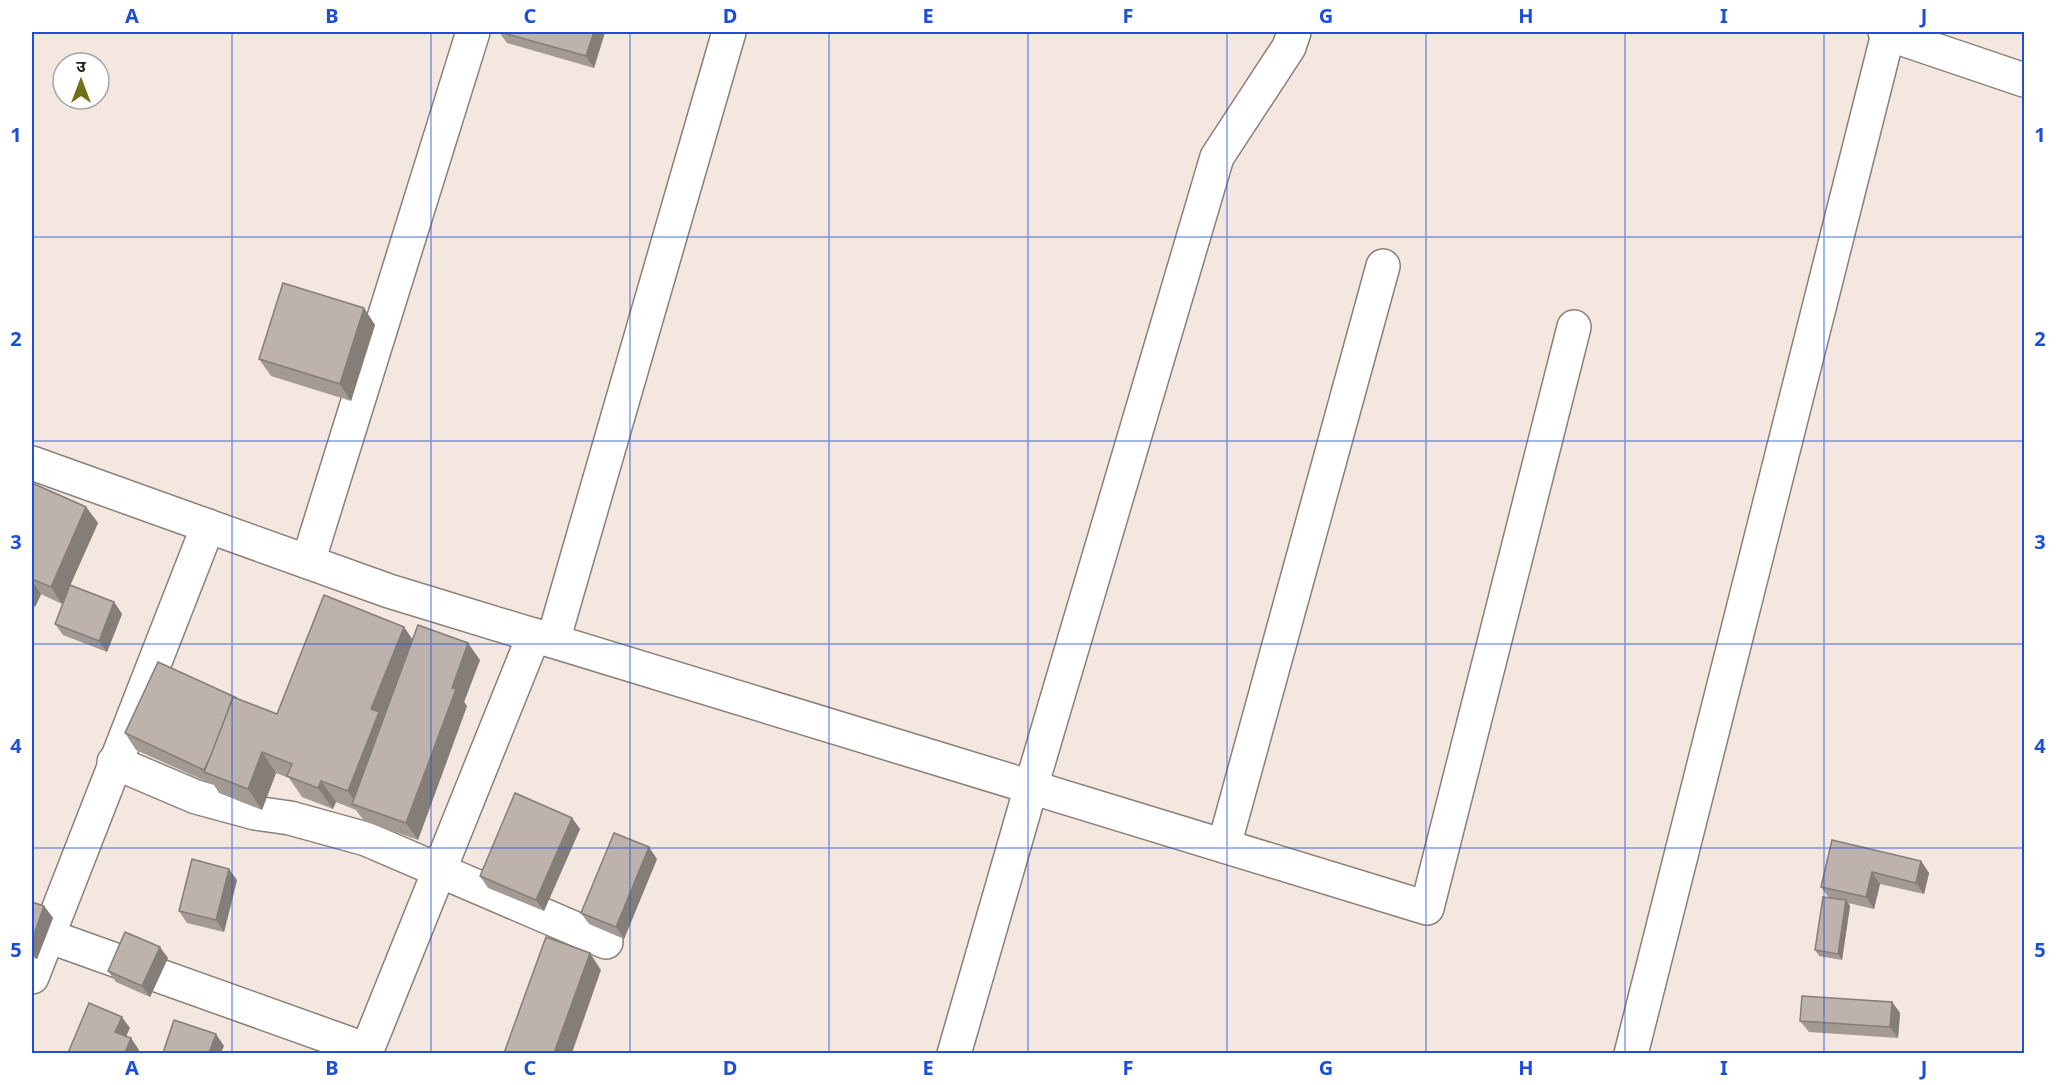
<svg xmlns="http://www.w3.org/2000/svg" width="2056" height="1085" font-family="'Noto Sans','Noto Sans Devanagari',sans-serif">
<rect width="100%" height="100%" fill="#f3e7e0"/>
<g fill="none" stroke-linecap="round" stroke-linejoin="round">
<!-- minor casing -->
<g stroke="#8a8079" stroke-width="36">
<g id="minor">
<polyline points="1885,32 1888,34 2024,80"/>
<polyline points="32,463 389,591 1427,908 1574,327"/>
<polyline points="208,526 48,936 367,1050 534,635"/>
<polyline points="308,562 473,32"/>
<polyline points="553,641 729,32"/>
<polyline points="114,762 196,797 255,813 290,818 366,839 606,942"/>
<polyline points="1224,846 1383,266"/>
<polyline points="32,977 48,936"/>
<polyline points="954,1054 1031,787 1217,157 1289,47 1294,32"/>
<polyline points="1631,1054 1888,34"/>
</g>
</g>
<!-- minor -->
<use href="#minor" stroke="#fff" stroke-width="33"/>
</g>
<!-- wall -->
<g fill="#a39a94">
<polygon points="499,32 605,32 594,68 507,43"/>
<polygon points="364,308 375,325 351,401 271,376 259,359"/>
<polygon points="32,483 86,507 98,523 70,585 114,602 122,614 107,652 63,635 55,624 67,592 62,604 41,594 35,607 32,605"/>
<polygon points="404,627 413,640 480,660 464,702 467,706 418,840 364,821 356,810 336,802 333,809 302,797 289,778 276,773 262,810 219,793 214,785 136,750 125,733 237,698 277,714"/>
<polygon points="572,818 580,829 544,911 488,888 480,876"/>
<polygon points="1832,840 1921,861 1929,873 1924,894 1880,884 1874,909 1848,903 1850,906 1842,960 1819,956 1815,950 1829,898 1821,887"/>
<polygon points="657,859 624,939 589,924 581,913"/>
<polygon points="237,880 224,932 187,923 179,911"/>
<polygon points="32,902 44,906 53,918 37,959 32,957"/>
<polygon points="168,958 150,997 116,982 108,971"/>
<polygon points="1892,1002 1900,1013 1898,1038 1809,1032 1800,1021"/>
</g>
<!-- shaded-wall -->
<g fill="#857d78">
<polygon points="594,32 605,32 594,68 586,56"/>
<polygon points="364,308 375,325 351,401 340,384"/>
<polygon points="86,507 98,523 62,604 51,587"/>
<polygon points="32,581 41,594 35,607 32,601"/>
<polygon points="114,602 122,614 107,652 99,641"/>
<polygon points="404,627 418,648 358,806 348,791 371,709"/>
<polygon points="468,643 480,660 464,702 467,706 418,840 406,823 452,688"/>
<polygon points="262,752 276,773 262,810 248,789"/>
<polygon points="321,781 336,802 333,809 318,788"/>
<polygon points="572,818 580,829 544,911 536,900"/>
<polygon points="649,847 657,859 624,939 616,927"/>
<polygon points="1921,861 1929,873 1924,894 1916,883"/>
<polygon points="229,869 237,880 224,932 216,920"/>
<polygon points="1872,872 1880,884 1874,909 1866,897"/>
<polygon points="1846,900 1850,906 1842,960 1838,954"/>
<polygon points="44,906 53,918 37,959 32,952 32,940"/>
<polygon points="160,947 168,958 150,997 142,986"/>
<polygon points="590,953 601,970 572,1053 554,1053"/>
<polygon points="1892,1002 1900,1013 1898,1038 1890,1027"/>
<polygon points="122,1017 130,1028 123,1043 115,1032"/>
<polygon points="216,1034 224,1046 221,1053 209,1053"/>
<polygon points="131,1038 139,1050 138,1053 125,1053"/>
</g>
<!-- building -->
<g fill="#beb3ac" stroke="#857d78" stroke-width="1.5">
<polygon points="500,32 594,32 586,56"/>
<polygon points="283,283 364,308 340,384 259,359"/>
<polygon points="32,483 86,507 51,587 32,579"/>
<polygon points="70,585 114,602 99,641 55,624"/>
<polygon points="324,595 404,627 371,709 379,712 348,791 321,781 318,788 287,776 292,764 262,752 248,789 204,772 233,697 277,714"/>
<polygon points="418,625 468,643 452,688 456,689 406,823 352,804"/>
<polygon points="158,662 237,698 233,697 211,755 204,770 125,733"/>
<polygon points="515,793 572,818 536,900 480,876"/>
<polygon points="614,833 649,847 616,927 581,913"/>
<polygon points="1832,840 1921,861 1916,883 1872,872 1866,897 1821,887"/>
<polygon points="192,859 229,869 216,920 179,911"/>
<polygon points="1823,897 1846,900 1838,954 1815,950"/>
<polygon points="32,902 44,906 32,940"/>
<polygon points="125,932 160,947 142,986 108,971"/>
<polygon points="546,937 590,953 554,1053 504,1053"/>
<polygon points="1802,996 1892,1002 1890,1027 1800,1021"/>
<polygon points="89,1003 122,1017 115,1032 131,1038 125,1053 68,1053"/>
<polygon points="174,1020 216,1034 209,1053 163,1053"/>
</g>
<!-- grid -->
<path fill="none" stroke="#1d4ed8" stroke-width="1.5" stroke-opacity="0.55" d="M232 32V1054M431 32V1054M630 32V1054M829 32V1054M1028 32V1054M1227 32V1054M1426 32V1054M1625 32V1054M1824 32V1054M32 237H2024M32 441H2024M32 644H2024M32 848H2024"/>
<!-- border -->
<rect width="2056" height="1085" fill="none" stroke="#ffffff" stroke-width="66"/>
<!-- north arrow -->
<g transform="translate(81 81)"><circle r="28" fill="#ffffff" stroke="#a7a6a5" stroke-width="1.5"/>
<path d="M0-4.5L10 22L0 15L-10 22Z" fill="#707116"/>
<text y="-9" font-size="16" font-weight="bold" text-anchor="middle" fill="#24201d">उ</text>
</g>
<rect x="33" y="33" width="1990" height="1019" fill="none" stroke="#1d4ed8" stroke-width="2"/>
<g font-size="20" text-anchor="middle" font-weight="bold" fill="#1d4ed8">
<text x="132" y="23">A</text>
<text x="332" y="23">B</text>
<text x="530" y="23">C</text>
<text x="730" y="23">D</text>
<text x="928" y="23">E</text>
<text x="1128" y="23">F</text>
<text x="1326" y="23">G</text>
<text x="1526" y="23">H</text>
<text x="1724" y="23">I</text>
<text x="1924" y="23">J</text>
<text x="16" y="142">1</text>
<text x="2040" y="142">1</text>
<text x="16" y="346">2</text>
<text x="2040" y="346">2</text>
<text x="16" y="549">3</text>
<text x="2040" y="549">3</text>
<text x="16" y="753">4</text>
<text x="2040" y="753">4</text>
<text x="16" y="957">5</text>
<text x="2040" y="957">5</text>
<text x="132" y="1075">A</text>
<text x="332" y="1075">B</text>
<text x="530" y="1075">C</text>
<text x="730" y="1075">D</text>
<text x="928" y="1075">E</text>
<text x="1128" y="1075">F</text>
<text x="1326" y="1075">G</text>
<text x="1526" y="1075">H</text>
<text x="1724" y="1075">I</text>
<text x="1924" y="1075">J</text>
</g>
</svg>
